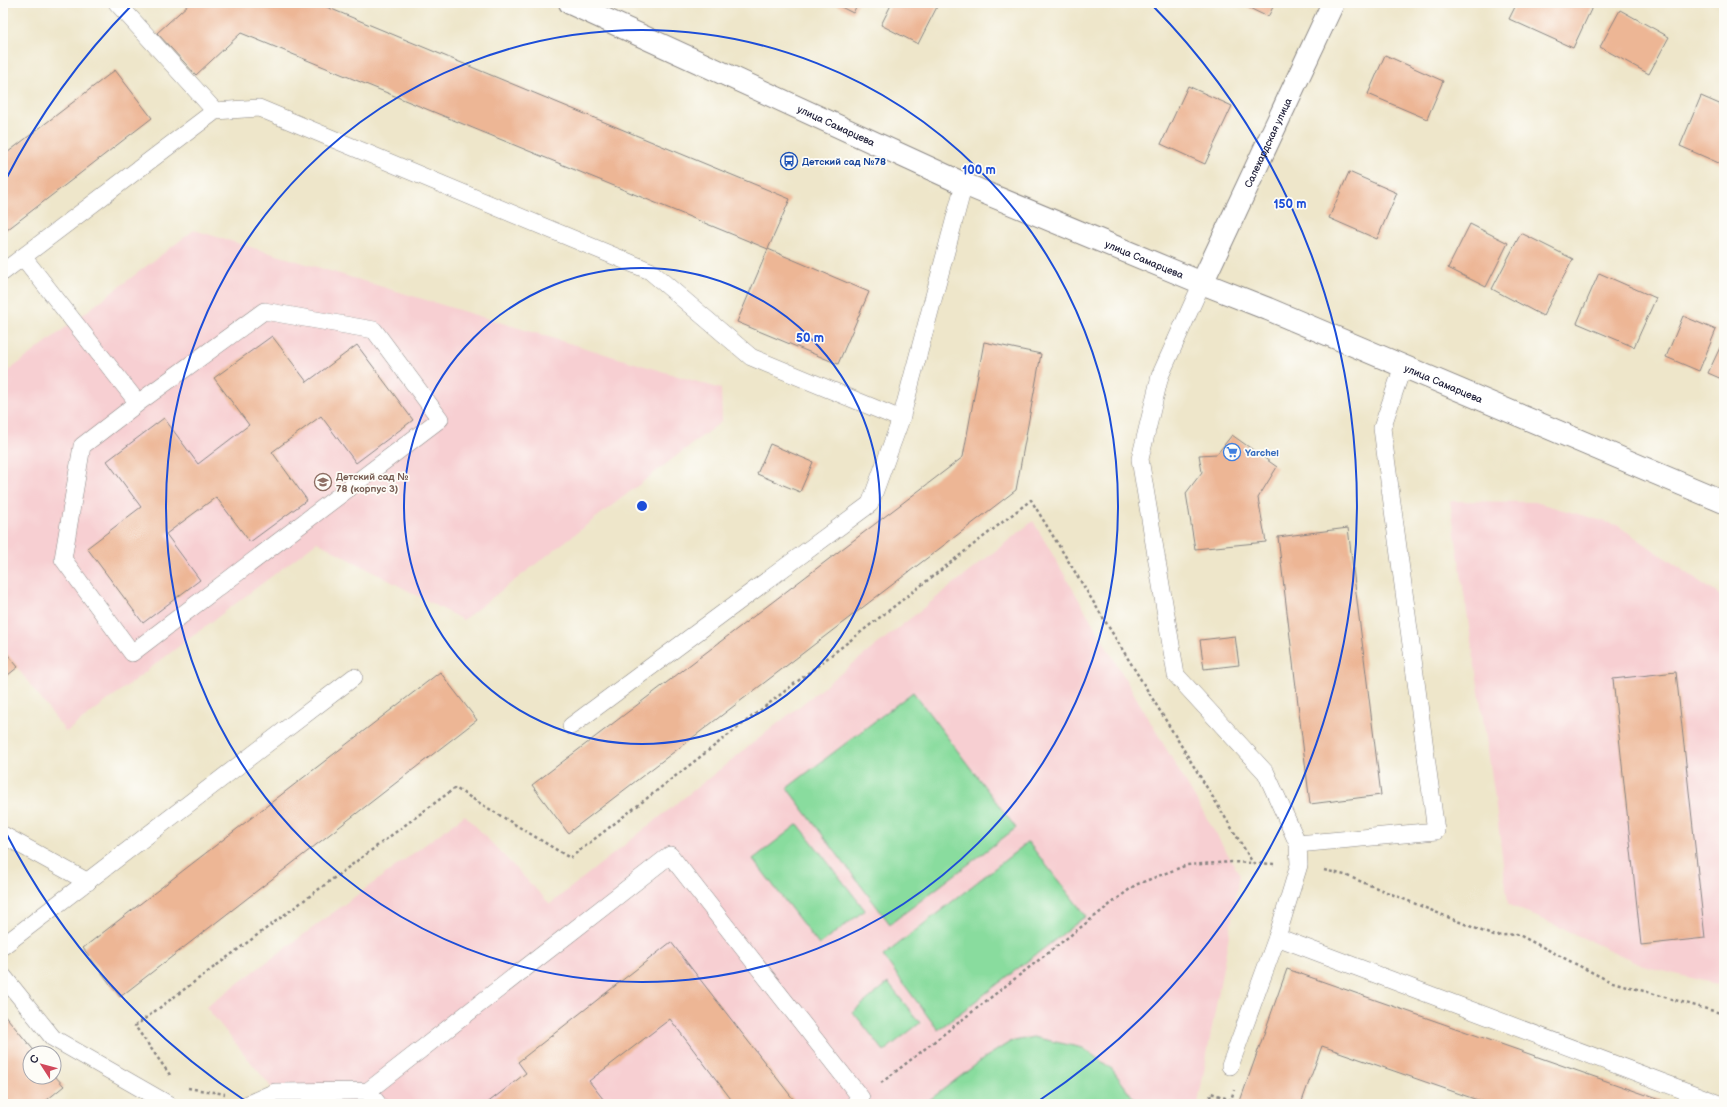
<svg xmlns="http://www.w3.org/2000/svg" width="1727" height="1107" font-family="'Balsamiq Sans',sans-serif">
<rect width="100%" height="100%" fill="#fdfcf7"/>
<filter id="ink" filterUnits="userSpaceOnUse"><feTurbulence type="fractalNoise" baseFrequency=".025" numOctaves="2"/><feDisplacementMap in="SourceGraphic" scale="8" xChannelSelector="R" yChannelSelector="G"/><feConvolveMatrix kernelMatrix="1 2 1 2 8 2 1 2 1" color-interpolation-filters="sRGB"/></filter>
<filter id="wash" filterUnits="userSpaceOnUse"><feTurbulence type="fractalNoise" baseFrequency=".012" numOctaves="4" result="noise"/><feDisplacementMap in="SourceGraphic" scale="16" xChannelSelector="R" yChannelSelector="G"/><feGaussianBlur stdDeviation="0.9" result="paint"/><feColorMatrix in="noise" values="0 0 0 0 0 0 0 0 0 0 0 0 0 0 0 0 0 1.4 0 .05"/><feComposite in="paint" operator="in"/></filter>
<g filter="url(#wash)">
<rect width="100%" height="100%" fill="#eee6ca"/>
<!-- built -->
<g fill="#f7cfd2">
<polygon points="194,230 721,389 722,421 463,620 317,542 66,732 3,649 3,375"/>
<polygon points="1450,501 1535,502 1617,525 1724,598 1724,986 1647,967 1508,904 1494,791"/>
<polygon points="1033,521 1240,875 1198,1104 285,1104 206,1007 465,815 550,904"/>
</g>
<!-- green -->
<g fill="#89dc9e" stroke="#567f6c">
<polygon points="913,692 1016,828 890,924 787,788"/>
<polygon points="798,824 865,910 819,945 753,859"/>
<polygon points="1028,842 1086,916 938,1030 883,956"/>
<polygon points="888,983 920,1023 884,1051 853,1012"/>
<polygon points="1033,1037 1083,1048 1112,1069 1134,1099 1135,1104 924,1104 986,1057 1010,1042"/>
</g>
<g id="blocks">
<!-- building -->
<g fill="#edb695">
<polygon points="190,3 317,3 790,199 768,249 241,33 196,75 157,33"/>
<polygon points="833,3 858,3 853,13"/>
<polygon points="892,3 939,3 918,44 881,25"/>
<polygon points="1239,3 1275,3 1268,17"/>
<polygon points="1517,3 1594,3 1573,48 1509,19"/>
<polygon points="1620,10 1669,37 1649,74 1600,47"/>
<polygon points="1385,55 1443,81 1427,119 1368,94"/>
<polygon points="115,70 152,118 3,233 3,156"/>
<polygon points="1188,86 1232,106 1205,164 1161,144"/>
<polygon points="1701,96 1724,106 1724,156 1721,164 1680,146"/>
<polygon points="1349,172 1397,193 1377,239 1329,218"/>
<polygon points="1470,224 1508,243 1486,287 1448,268"/>
<polygon points="1521,233 1573,259 1543,316 1492,289"/>
<polygon points="768,249 869,292 838,364 737,322"/>
<polygon points="1599,273 1656,298 1634,347 1577,323"/>
<polygon points="1683,316 1716,330 1699,371 1666,357"/>
<polygon points="272,336 307,382 357,345 413,420 356,463 321,416 272,452 307,500 250,542 216,497 166,534 200,580 143,623 87,548 141,507 107,461 164,418 198,464 249,425 214,378"/>
<polygon points="1724,339 1724,380 1708,373"/>
<polygon points="984,342 1041,354 1016,490 568,833 532,785 963,457"/>
<polygon points="1232,435 1277,467 1258,498 1266,542 1195,549 1186,493 1202,472 1199,455 1217,454"/>
<polygon points="770,444 813,462 800,492 757,474"/>
<polygon points="1348,528 1381,795 1310,804 1278,537"/>
<polygon points="1235,636 1239,665 1204,669 1200,640"/>
<polygon points="3,649 18,667 3,679"/>
<polygon points="440,672 477,720 120,997 83,948"/>
<polygon points="1676,672 1705,938 1641,945 1613,679"/>
<polygon points="671,942 797,1104 733,1104 734,1103 670,1019 589,1081 607,1104 486,1104 526,1073 518,1062"/>
<polygon points="1287,969 1672,1104 1489,1104 1322,1046 1301,1104 1239,1104"/>
<polygon points="3,1013 36,1053 30,1053 30,1077 54,1077 54,1075 64,1086 42,1104 3,1104"/>
</g>
</g>
</g>
<g filter="url(#ink)">
<use href="#blocks" fill-opacity="0" stroke="#888482" stroke-width="1"/>
<g fill="none" stroke-linecap="round" stroke-linejoin="round">
<!-- service casing -->
<g stroke="#888482" stroke-width="18">
<g id="service">
<polyline points="117,3 215,111"/>
<polyline points="23,257 138,403 264,311 374,330 440,419 132,653 63,559 82,446 138,403"/>
<polyline points="3,272 215,111 259,108 650,271 751,357 901,419"/>
<polyline points="1202,283 1160,376 1140,459 1176,675 1266,773 1298,844 1299,865 1277,937 1720,1104"/>
<polyline points="571,726 870,504 901,419 964,184"/>
<polyline points="3,835 88,882"/>
<polyline points="1298,844 1436,831 1382,428 1403,366"/>
<polyline points="3,946 354,677"/>
<polyline points="3,976 53,1038 168,1104"/>
<polyline points="1230,1066 1277,937"/>
<polyline points="368,1091 378,1104"/>
<polyline points="248,1104 275,1092 368,1091 670,855 861,1098 854,1104"/>
</g>
</g>
<!-- tertiary casing -->
<g stroke="#888482" stroke-width="24">
<g id="tertiary">
<path id="s1" d="M570 3 964 184 1202 283 1268 309 1724 502"/>
<path id="s2" d="M1202 283 1333 3"/>
</g>
</g>
<!-- path -->
<g stroke="#888482" stroke-width="2.5" stroke-dasharray="3 3" stroke-linecap="butt">
<polyline points="1324,870 1345,875 1494,936 1517,934 1609,981 1724,1014"/>
<polyline points="170,1075 135,1026 455,788 570,858 1031,500 1253,863"/>
<polyline points="881,1083 1135,885 1187,865 1232,862 1274,864"/>
<polyline points="188,1088 225,1094"/>
<polyline points="1209,1104 1211,1093 1231,1100 1234,1090"/>
</g>
<!-- service -->
<use href="#service" stroke="#fff" stroke-width="17"/>
<!-- tertiary -->
<use href="#tertiary" stroke="#fff" stroke-width="22"/>
</g>
</g>
<!-- distance rings -->
<g fill="none" stroke="#1d4ed8" stroke-width="2">
<circle cx="642" cy="506" r="238"/>
<circle cx="642" cy="506" r="476"/>
<path d="M247 1102A715 715 0 0 1 5 831M5 181A715 715 0 0 1 132 5M1152 5A715 715 0 0 1 1037 1102"/>
</g>
<!-- icons -->
<defs>
<g id="bus-ring" transform="scale(0.9)"><circle r="9.5" fill="#fdfcf7" stroke="#1a4fb4" stroke-width="1.5"/><path d="M-5-6H5V4H4V6H2V4H-2V6H-4V4H-5ZM-3.5-4V0h7V-4ZM-3.5 1.2v1.5H-2V1.2ZM2 1.2v1.5H3.5V1.2Z" fill="#1a4fb4"/></g>
<g id="supermarket-ring" transform="scale(0.9)"><circle r="9.5" fill="#fdfcf7" stroke="#3f7fe0" stroke-width="1.5"/><path d="M-6-5.5h2.5l.6 2H6L4.5 2H-2.5L-4.4-4H-6ZM-1.5 3.2a1.3 1.3 0 1 0 .1 0ZM3 3.2a1.3 1.3 0 1 0 .1 0Z" fill="#3f7fe0"/></g>
<g id="school-ring" transform="scale(0.9)"><circle r="9.5" fill="#fdfcf7" stroke="#8d6e63" stroke-width="1.5"/><path d="M0-5L7-2L0 1L-7-2ZM-4 1L0 2.5L4 1V4Q0 6-4 4Z" fill="#8d6e63"/></g>
</defs>
<g fill-rule="evenodd">
<use href="#bus-ring" x="789" y="161"/>
<use href="#supermarket-ring" x="1232" y="452"/>
<use href="#school-ring" x="323" y="482"/>
</g>
<g text-anchor="middle" stroke-width="3.5" stroke-linejoin="round" paint-order="stroke">
<!-- street labels -->
<g font-size="10" fill="#22223b" stroke="#fdfcf7">
<text dy="4" stroke="none"><textPath href="#s1" startOffset="293">улица Самарцева</textPath></text>
<text dy="4" stroke="none"><textPath href="#s2" startOffset="155">Салехардская улица</textPath></text>
<text dy="4" stroke="none"><textPath href="#s1" startOffset="629">улица Самарцева</textPath></text>
<text dy="4" stroke="none"><textPath href="#s1" startOffset="953">улица Самарцева</textPath></text>
</g>
<!-- transit labels -->
<g font-size="10" font-weight="bold" fill="#164399" stroke="#fdfcf7" text-anchor="start">
<text x="802" y="165">Детский сад №78</text>
</g>
<!-- shop labels -->
<g font-size="10" font-weight="bold" fill="#366cbe" stroke="#fdfcf7" text-anchor="start">
<text x="1245" y="456">Yarche!</text>
</g>
<!-- education labels -->
<g font-size="10" font-weight="bold" fill="#785e54" stroke="#fdfcf7" text-anchor="start">
<text x="336" y="480">Детский сад №<tspan x="336" dy="12">78 (корпус 3)</tspan></text>
</g>
</g>
<circle cx="642" cy="506" r="6" fill="#1d4ed8" stroke="#fdfcf7" stroke-width="2"/>
<g font-size="12" text-anchor="middle" font-weight="bold" fill="#1d4ed8" stroke="#fdfcf7" stroke-width="3.5" stroke-linejoin="round" paint-order="stroke">
<text x="979" y="174">100 m</text>
<text x="1290" y="208">150 m</text>
<text x="810" y="342">50 m</text>
</g>
<!-- margin -->
<rect width="1727" height="1107" fill="none" stroke="#fdfcf7" stroke-width="16"/>
<!-- north arrow -->
<g transform="translate(42 1065) rotate(306)"><circle r="19" fill="#fdfcf7" stroke="#a5a5ac"/>
<path d="M0-3L7 15L0 10L-7 15Z" fill="#d1495b"/>
<text y="-6" font-size="11" font-weight="bold" text-anchor="middle" fill="#22223b">С</text>
</g>
</svg>
